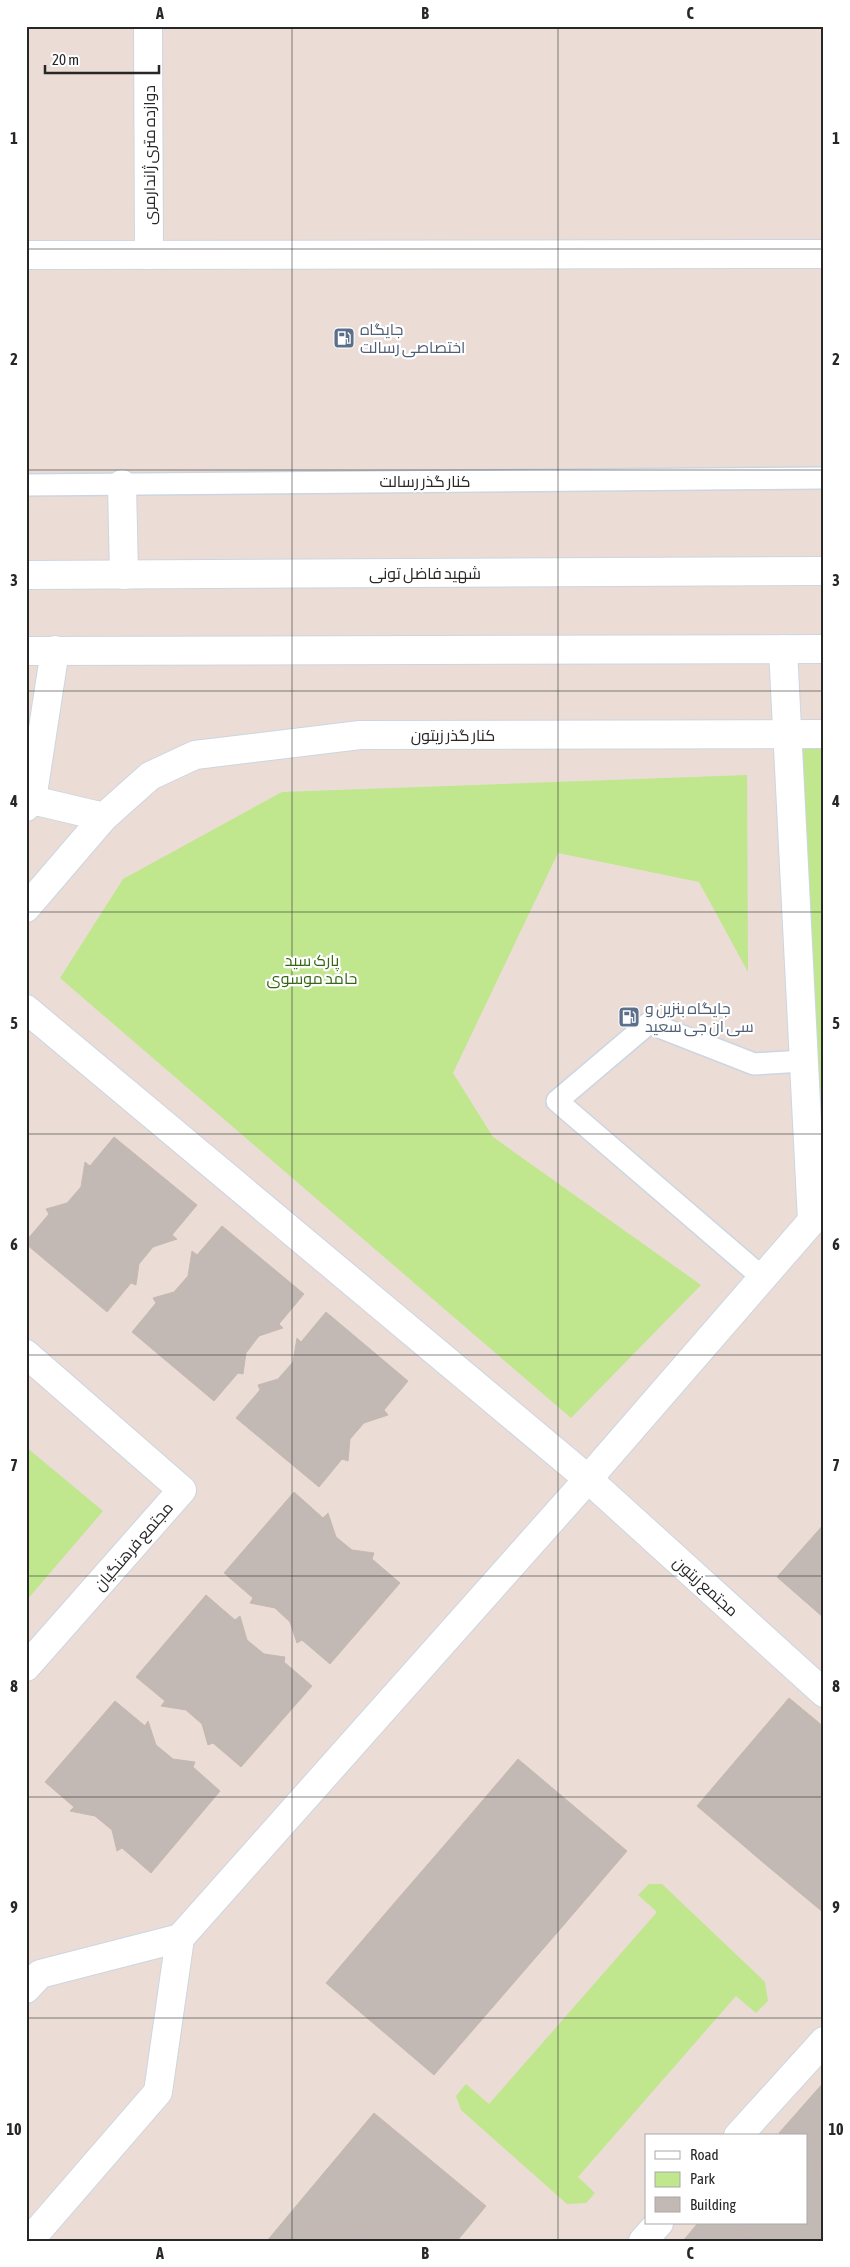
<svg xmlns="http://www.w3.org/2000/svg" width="850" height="2267" font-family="'Asap Condensed',Cairo,sans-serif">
<rect width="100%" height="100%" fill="#ebddd6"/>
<!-- green -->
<g fill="#c0e68e">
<polygon points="786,734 824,734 824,1207"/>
<polygon points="747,775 748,972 699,882 558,853 453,1073 493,1137 701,1285 571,1418 60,978 123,879 282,792"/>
<polygon points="26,1447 103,1511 26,1601"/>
<polygon points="649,1884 662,1884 765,1982 768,2001 756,2013 736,1996 578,2177 595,2193 586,2203 567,2204 461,2110 456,2096 466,2084 489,2104 657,1912 638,1895"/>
</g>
<!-- building -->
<g fill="#c2b8b4" stroke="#c6b9b1">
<polygon points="114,1137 197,1205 172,1235 177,1239 153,1247 139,1264 136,1285 131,1283 107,1312 26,1244 26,1241 49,1214 46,1209 67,1203 81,1187 85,1162 90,1166"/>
<polygon points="222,1226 304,1294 279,1324 283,1328 259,1336 246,1353 243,1374 238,1373 214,1401 132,1332 156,1303 153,1298 174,1292 188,1276 192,1251 197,1255"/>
<polygon points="326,1312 408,1381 384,1410 388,1415 364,1423 350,1439 348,1461 342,1459 319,1487 236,1418 260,1390 258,1385 278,1379 293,1362 297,1338 301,1342"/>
<polygon points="294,1492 323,1518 328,1513 336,1537 352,1550 374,1553 372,1559 400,1583 330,1664 302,1640 297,1643 290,1622 275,1608 250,1603 253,1598 224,1573"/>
<polygon points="824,1524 824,1618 777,1577"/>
<polygon points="206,1595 235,1620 240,1616 247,1640 264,1654 285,1657 284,1662 312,1686 241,1767 213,1743 208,1745 202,1724 186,1710 161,1706 165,1701 136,1677"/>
<polygon points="789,1698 824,1727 824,1795 765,1864 697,1806"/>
<polygon points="115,1701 145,1726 148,1721 156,1745 173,1759 195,1762 193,1767 220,1791 151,1873 122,1848 117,1851 112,1830 95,1816 70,1811 74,1807 45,1782"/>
<polygon points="518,1759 627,1851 562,1927 454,1834"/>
<polygon points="824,1795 824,1913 765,1864"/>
<polygon points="454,1834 562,1927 498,2001 390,1908"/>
<polygon points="390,1908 498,2001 434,2075 326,1983"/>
<polygon points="824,2082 824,2173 806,2157 806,2136 782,2136 779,2133"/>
<polygon points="374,2113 486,2206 457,2241 376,2241 312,2187"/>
<polygon points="806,2157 824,2173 824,2241 753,2241 734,2223 806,2223"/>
<polygon points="312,2187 376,2241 267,2241"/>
<polygon points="698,2223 734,2223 753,2241 683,2241"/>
</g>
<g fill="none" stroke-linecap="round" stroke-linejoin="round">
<!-- service casing -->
<g stroke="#ccd5e1" stroke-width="24">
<g id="service">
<polyline points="26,485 824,478"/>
<polyline points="763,1278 557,1101 649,1023 754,1064 803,1061"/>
</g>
</g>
<!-- minor casing -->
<g stroke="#ccd5e1" stroke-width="30">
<g id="minor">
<polyline points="148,26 149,255"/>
<polyline points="26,255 824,254"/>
<polyline points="122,484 124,575"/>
<polyline points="26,1009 588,1479 824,1693"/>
<polyline points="26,1354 182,1490 26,1667"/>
<polyline points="738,2136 824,2041"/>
<polyline points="643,2241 659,2223"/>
</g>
</g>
<!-- secondary casing -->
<g stroke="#ccd5e1" stroke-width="30">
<g id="secondary">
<polyline points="26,575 824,571"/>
<polyline points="783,649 812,1221"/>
<polyline points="26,651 824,649"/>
<polyline points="32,800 104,817"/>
<polyline points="26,807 32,800 55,650"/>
<polyline points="26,908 104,817 150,776 195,755 360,735 824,734"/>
<polyline points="180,1938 588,1479 824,1207"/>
<polyline points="26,1989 40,1974 180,1938 158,2092 29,2241"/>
</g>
</g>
<!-- service -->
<use href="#service" stroke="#fff" stroke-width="21"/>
<!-- minor -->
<use href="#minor" stroke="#fff" stroke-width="28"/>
<!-- secondary -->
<use href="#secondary" stroke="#fff" stroke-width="28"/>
</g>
<!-- grid -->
<path fill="none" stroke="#272727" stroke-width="1" stroke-opacity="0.55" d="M292 26V2241M558 26V2241M26 249H824M26 470H824M26 691H824M26 912H824M26 1134H824M26 1355H824M26 1576H824M26 1797H824M26 2018H824"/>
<!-- icons -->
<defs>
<g id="fuel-square" transform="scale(1.125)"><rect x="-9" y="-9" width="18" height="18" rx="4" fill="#5c6f8a" stroke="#fff"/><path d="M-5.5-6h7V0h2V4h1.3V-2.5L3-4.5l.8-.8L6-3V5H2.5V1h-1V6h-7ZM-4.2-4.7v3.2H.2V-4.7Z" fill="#fff"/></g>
</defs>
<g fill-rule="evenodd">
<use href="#fuel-square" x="344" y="338"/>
<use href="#fuel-square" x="629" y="1017"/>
</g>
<g text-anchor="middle" stroke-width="4.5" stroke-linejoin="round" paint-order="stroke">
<!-- street labels -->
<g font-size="16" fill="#272727" stroke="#fff">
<text transform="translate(149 155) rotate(-90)" y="6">دوازده متری ژاندارمری</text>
<text x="425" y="487">کنار گذر رسالت</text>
<text x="425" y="579">شهید فاضل تونی</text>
<text x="453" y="741">کنار گذر زیتون</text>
<text transform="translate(133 1546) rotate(-49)" y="6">مجتمع فرهنگیان</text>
<text transform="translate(706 1586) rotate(42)" y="6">مجتمع زیتون</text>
</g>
<!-- service labels -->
<g font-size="16" fill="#4e5e75" stroke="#fff" text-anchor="start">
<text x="360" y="335">جایگاه<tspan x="360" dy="18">اختصاصی رسالت</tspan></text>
<text x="645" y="1014">جایگاه بنزین و<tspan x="645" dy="18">سی ان جی سعید</tspan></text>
</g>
<!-- park labels -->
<g font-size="16" fill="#376614" stroke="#fff">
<text x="312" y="966">پارک سید<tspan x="312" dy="18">حامد موسوی</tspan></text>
</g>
</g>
<!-- border -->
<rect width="850" height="2267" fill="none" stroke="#ffffff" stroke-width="55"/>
<!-- legend -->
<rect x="645" y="2134" width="162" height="90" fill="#ffffff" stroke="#a9a9a9"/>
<rect x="655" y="2151" width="25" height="8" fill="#ffffff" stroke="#a9a9a9"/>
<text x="690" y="2160" font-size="15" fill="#272727">Road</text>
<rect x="655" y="2172" width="25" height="15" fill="#c0e68e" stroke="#a9a9a9"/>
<text x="690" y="2184" font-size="15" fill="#272727">Park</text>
<rect x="655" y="2197" width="25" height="15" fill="#c2b8b4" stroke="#a9a9a9"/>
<text x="690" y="2210" font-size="15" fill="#272727">Building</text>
<!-- scale -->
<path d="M45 65v8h114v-8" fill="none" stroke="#272727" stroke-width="2.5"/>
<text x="52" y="65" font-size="15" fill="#272727" stroke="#ffffff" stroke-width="4" paint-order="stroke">20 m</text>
<rect x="28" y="28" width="794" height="2212" fill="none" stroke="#272727" stroke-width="2"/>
<g font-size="16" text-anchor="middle" font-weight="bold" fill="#272727">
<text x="160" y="19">A</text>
<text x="425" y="19">B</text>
<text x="690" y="19">C</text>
<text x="14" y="144">1</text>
<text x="836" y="144">1</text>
<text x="14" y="365">2</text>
<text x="836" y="365">2</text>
<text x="14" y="586">3</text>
<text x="836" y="586">3</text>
<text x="14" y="807">4</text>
<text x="836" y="807">4</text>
<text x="14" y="1029">5</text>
<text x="836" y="1029">5</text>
<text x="14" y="1250">6</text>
<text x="836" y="1250">6</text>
<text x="14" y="1471">7</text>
<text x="836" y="1471">7</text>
<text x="14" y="1692">8</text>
<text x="836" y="1692">8</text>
<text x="14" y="1913">9</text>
<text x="836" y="1913">9</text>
<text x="14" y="2135">10</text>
<text x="836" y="2135">10</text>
<text x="160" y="2259">A</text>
<text x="425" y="2259">B</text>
<text x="690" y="2259">C</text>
</g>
</svg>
